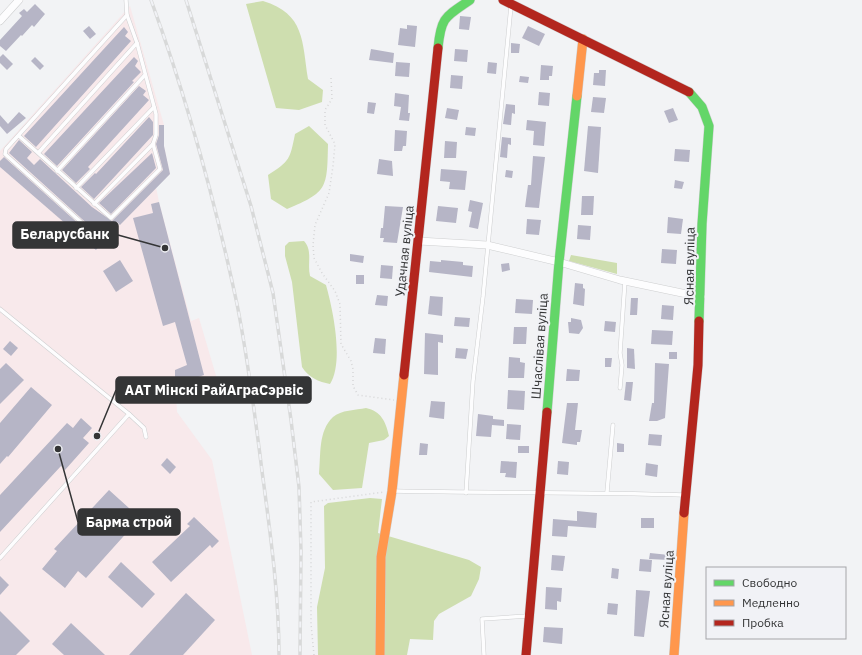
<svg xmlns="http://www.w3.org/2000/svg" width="862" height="655" font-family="'IBM Plex Sans',sans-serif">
<rect width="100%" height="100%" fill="#f2f3f5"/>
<!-- industrial -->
<polygon fill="#f8e9eb" points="130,6 164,125 164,146 170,174 156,187 159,202 191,321 199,318 217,379 176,393 177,412 212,460 252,655 0,655 0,151"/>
<!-- green -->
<g fill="#cedeaf">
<path d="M263 1C305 14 302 41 308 79L323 90 322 102 299 110 276 108 246 4Z"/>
<path d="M309 126 328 144C327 188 328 192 287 209L271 199 268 175C290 161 290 159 295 134Z"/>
<path d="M304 241C313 251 307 263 310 276L326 285C333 310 344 362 330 384 319 382 308 377 302 367L292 282 285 256V246L289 242Z"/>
<polygon points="571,255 617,263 617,274 569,261"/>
<path d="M366 408C381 411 386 422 389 436L384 440 369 443 362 488 333 490 319 474C321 455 318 431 333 417 341 410 356 410 366 408Z"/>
<polygon points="370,498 382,499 378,533 469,560 481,567 479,579 471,596 439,614 434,621 433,640 410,639 407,655 318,655 317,607 325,568 324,506 328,503"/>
</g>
<!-- building -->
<g fill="#b6b5c6">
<polygon points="35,4 45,14 34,27 32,25 22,36 21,35 6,51 0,46 0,40 22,16 19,13 24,9 27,12"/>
<polygon points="460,16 471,17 469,30 459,29"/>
<polygon points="407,25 417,26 415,47 398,45 400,28 407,29"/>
<polygon points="89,26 96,34 90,39 83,31"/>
<polygon points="528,26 545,34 539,46 522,38"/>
<polygon points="124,27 128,32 125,36 131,41 36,147 24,136"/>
<polygon points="511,43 520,44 519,53 511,53"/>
<polygon points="371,49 394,53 393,63 369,60"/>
<polygon points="455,49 468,50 467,62 454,61"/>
<polygon points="3,54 13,64 7,70 0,63 0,57"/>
<polygon points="35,57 44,66 40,70 31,61"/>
<polygon points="134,57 138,61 135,66 141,72 132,81 134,82 57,166 44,154"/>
<polygon points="396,62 410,63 409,77 395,76"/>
<polygon points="488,62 497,63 496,74 487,73"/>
<polygon points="541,65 553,66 552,76 549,76 549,80 540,80"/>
<polygon points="599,70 606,70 605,86 593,85 594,73 599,73"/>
<polygon points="451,75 463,76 462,89 450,88"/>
<polygon points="520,76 529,77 528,83 519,82"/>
<polygon points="139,86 146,91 143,95 149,100 88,167 90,169 76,183 62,170"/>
<polygon points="539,92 550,93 549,106 538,105"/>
<polygon points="395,93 409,95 408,113 410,113 409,121 399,120 401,107 394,106"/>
<polygon points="593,97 606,98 604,113 591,112"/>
<polygon points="368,102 376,103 374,114 367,113"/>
<polygon points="506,104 515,105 515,114 512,113 511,125 503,124"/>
<polygon points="447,108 459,110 457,120 445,118"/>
<polygon points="673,108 678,120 669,123 664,111"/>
<polygon points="19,112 26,118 7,134 0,126 0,115 8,124"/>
<polygon points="149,117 153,122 153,135 94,199 81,187 95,173 96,174"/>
<polygon points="527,120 546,122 544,146 533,145 534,131 526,130"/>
<polygon points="159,125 164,125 164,146 170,174 120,225 117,222 103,238 9,153 19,140 32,152 27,158 34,165 40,159 92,207 112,221 163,170 156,144 159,135"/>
<polygon points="588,126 601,127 598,173 584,171"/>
<polygon points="466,127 476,128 475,136 465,135"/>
<polygon points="395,130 407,131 406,146 403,146 402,151 394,151"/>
<polygon points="502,137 511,138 511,145 508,144 507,158 500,157"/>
<polygon points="445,141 457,142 456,158 444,158"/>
<polygon points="675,149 690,150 689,162 674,161"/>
<polygon points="152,153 156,168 111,214 99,203"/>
<polygon points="533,156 545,157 539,208 525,207 528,185 531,185"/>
<polygon points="4,157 99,242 100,245 96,250 0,167 0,161"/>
<polygon points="379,159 392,161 393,176 377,174"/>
<polygon points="441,169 467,171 465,190 449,189 450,182 440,181"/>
<polygon points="506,170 513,171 512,178 505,177"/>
<polygon points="675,180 684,182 682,189 674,188"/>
<polygon points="582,196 594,196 593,215 581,215"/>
<polygon points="470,200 483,203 478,229 469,227 472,212 468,211"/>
<polygon points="159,202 204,375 175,385 175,370 187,365 175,322 163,326 133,218 153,213 151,204"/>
<polygon points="385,206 403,207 397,243 383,242 384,238 380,238 381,228 383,228"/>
<polygon points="438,206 458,208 456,223 436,221"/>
<polygon points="668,217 683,219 681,234 667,233"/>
<polygon points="527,219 541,220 539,235 526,234"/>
<polygon points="578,225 591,226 590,240 577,239"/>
<polygon points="662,249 677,250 676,264 661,263"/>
<polygon points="350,254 364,256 363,263 350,261"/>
<polygon points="120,260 133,281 116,292 103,271"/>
<polygon points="441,260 463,262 463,265 473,266 472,277 429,272 430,261 441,262"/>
<polygon points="509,263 510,270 502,272 501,264"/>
<polygon points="381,265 393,266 392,279 380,278"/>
<rect x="356" y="275" width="8" height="9"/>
<polygon points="575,283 583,284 583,288 585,289 584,306 573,304"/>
<polygon points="377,295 388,296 387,306 375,305"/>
<polygon points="430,296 443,297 442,316 428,314"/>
<polygon points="631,298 638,298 637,315 630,315"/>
<polygon points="516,299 533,300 532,314 515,313"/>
<polygon points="662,305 674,306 673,320 661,319"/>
<polygon points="455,317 470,318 469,327 454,326"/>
<polygon points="571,318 581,320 583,328 579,334 569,333 568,322 571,322"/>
<polygon points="605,321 616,322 615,332 604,331"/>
<polygon points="514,327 527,327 526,344 513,344"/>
<polygon points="652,330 673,331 672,345 651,344"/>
<polygon points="425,333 443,335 443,343 438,342 438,375 424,374"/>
<polygon points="375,338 386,339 385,354 373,353"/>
<polygon points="10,341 18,348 11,356 3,349"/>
<polygon points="456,348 468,349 466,359 455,358"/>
<polygon points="627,348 634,349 635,369 627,368"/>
<rect x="669" y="352" width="8" height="7"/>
<polygon points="509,357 520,358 520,362 525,363 524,378 508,378"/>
<polygon points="605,358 612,358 611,367 605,367"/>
<polygon points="6,363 24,380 0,404 0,369"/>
<polygon points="655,363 669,364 665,418 657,421 649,421 652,403 654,403"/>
<polygon points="567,369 580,370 579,381 566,381"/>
<polygon points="626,382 633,382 631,401 624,400"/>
<polygon points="31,387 52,405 8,457 7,456 0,464 0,423"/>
<polygon points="508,390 525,391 524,410 507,409"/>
<polygon points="431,401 445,402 444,419 429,417"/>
<polygon points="567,403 578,403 575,430 582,430 580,442 577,442 577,445 562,443"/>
<polygon points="478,414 493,416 493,419 504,420 504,426 492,425 491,437 476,436"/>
<polygon points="81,418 92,428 83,438 89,443 65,470 61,466 0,532 0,495 67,423 73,428"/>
<polygon points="507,424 521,425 520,440 506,439"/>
<polygon points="649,434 662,435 661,446 648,445"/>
<polygon points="420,443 428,444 427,455 419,455"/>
<polygon points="617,443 624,444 624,452 617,452"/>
<rect x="518" y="446" width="11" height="7"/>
<polygon points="167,458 176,467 170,474 161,465"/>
<polygon points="501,461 517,462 516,478 505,477 506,473 500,473"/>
<polygon points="558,461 569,462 568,475 557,474"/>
<polygon points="646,463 658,465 657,477 645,475"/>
<polygon points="109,490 140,518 86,578 78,571 65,588 42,569 57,551 54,549"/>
<polygon points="577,511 597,513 596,528 568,526 567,537 552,536 553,519 577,521"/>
<polygon points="194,517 219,541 212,548 210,545 171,582 152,562 190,526 187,524"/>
<rect x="641" y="518" width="13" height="10"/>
<polygon points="650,553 669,555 669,560 649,559"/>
<polygon points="552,555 565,556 563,571 551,570"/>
<polygon points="640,559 652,560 651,572 639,571"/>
<polygon points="121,562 155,594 142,608 108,577"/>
<polygon points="612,568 619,569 618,579 611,578"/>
<polygon points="0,576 9,585 0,595"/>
<polygon points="546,587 562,588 561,602 557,601 557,610 545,609"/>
<polygon points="636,590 650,591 644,637 634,636"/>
<polygon points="186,593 215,620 183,655 129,655"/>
<polygon points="608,603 618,604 617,615 607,614"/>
<polygon points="0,611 30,641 16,655 0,655"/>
<polygon points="71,623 105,655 64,655 52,644"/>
<polygon points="544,627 563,628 562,644 543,642"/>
</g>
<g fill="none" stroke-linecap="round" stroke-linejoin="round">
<!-- lane casing -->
<g stroke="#cecfd0" stroke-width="4.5">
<g id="lane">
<polyline points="19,136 111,218 160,169 153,144"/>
<polyline points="39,152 137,43"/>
<polyline points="57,171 145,75"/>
<polyline points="76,188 154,107"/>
<polyline points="94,204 153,144 156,135 156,114 137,43 127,15 126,0"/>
<polyline points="101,240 5,154 6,149 127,15"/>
<polyline points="0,309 129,414 144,428 146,437"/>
<polyline points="620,388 622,365 620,353 625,281"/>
<path d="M394 491C490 493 587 492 683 495"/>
<polyline points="607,492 613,425"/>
<polyline points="466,493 473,381 483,297 511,6"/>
<polyline points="0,558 129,414"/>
<polyline points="484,655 482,619 528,616"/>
</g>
</g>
<!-- street casing -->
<g stroke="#cecfd0" stroke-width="8">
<g id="street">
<polyline points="0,21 19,0"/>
<polyline points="419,241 487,245 559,262 620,280 701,297"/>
</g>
</g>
<!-- fast casing -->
<g stroke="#cecfd0" stroke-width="10">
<g id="fast">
<path d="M438 48C441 17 445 17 470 0"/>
<polyline points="689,92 702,107 709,126 702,224 699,321"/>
<polyline points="547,412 559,262 577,96"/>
</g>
</g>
<!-- slow casing -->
<g stroke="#cecfd0" stroke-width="10">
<g id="slow">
<polyline points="577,96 583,39"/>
<polyline points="380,655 381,557 392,491 404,375"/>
<polyline points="674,655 684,513"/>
</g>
</g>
<!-- jam casing -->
<g stroke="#cecfd0" stroke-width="10">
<g id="jam">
<polyline points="503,0 689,92"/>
<polyline points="404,375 438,48"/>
<polyline points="684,513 698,365 699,321"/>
<polyline points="526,655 547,412"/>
</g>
</g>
<!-- path -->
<g stroke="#d6d6d7" stroke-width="1.5" stroke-dasharray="1 3" stroke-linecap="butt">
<polyline points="331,78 332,99 325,110 325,125 335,144 333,166 329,193 315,225 313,245 314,258 322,273 335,291 340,304 341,344 351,361 353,369 353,386 358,395 394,400"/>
<polyline points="314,655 311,624 311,502 384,492"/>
</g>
<!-- lane -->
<use href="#lane" stroke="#fdfdfe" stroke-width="3.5"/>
<!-- street -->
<use href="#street" stroke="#fdfdfe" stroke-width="7"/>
<!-- fast -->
<use href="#fast" stroke="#63d668" stroke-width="9"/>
<!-- slow -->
<use href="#slow" stroke="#ff974d" stroke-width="9"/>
<!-- jam -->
<use href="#jam" stroke="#b3261e" stroke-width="9"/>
<!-- rail casing -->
<g stroke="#d8d9d9" stroke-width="3.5">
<g id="rail">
<path d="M151 0C187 99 215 201 237 304 248 359 255 415 262 471 270 531 279 594 279 655"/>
<polyline points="186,0 251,206 273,293 291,420 299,487 301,551 300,655"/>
</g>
</g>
<!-- rail -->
<use href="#rail" stroke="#f1f2f6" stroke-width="2" stroke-dasharray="6" stroke-linecap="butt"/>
</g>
<g text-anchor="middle" stroke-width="4" stroke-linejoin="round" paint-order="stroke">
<!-- street labels -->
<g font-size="13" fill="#343536" stroke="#f1f2f6">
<text transform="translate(404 251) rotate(-84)" y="5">Удачная вуліца</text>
<text transform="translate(689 266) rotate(-89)" y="5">Ясная вуліца</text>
<text transform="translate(539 346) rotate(-86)" y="5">Шчаслівая вуліца</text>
<text transform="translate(666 589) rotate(-86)" y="5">Ясная вуліца</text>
</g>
</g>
<!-- callouts -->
<path fill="none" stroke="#343536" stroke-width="1.5" d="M165 248L118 235M97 436L116 390M58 449L78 522"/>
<g fill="#343536" stroke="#f1f2f6" stroke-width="1.5">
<circle cx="165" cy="248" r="4"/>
<circle cx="97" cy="436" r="4"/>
<circle cx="58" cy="449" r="4"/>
</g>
<g fill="#343536" stroke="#343536" stroke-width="1.5">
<rect x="13" y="222" width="105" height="26" rx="4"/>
<rect x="116" y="377" width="195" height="26" rx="4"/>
<rect x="78" y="509" width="102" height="26" rx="4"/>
</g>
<g font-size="14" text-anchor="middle" font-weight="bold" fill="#fff">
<text x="65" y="239">Беларусбанк</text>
<text x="214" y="395">ААТ Мінскі РайАграСэрвіс</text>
<text x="129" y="527">Барма строй</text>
</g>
<!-- legend -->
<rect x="706" y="567" width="140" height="72" fill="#f1f2f6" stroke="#a5a6a9"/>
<rect x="714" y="580" width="20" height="6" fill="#63d668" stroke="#a5a6a9"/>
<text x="742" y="587" font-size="12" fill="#343536">Свободно</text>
<rect x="714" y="600" width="20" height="6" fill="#ff974d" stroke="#a5a6a9"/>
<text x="742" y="607" font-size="12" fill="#343536">Медленно</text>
<rect x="714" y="620" width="20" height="6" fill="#b3261e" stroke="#a5a6a9"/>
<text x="742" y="627" font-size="12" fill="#343536">Пробка</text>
</svg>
